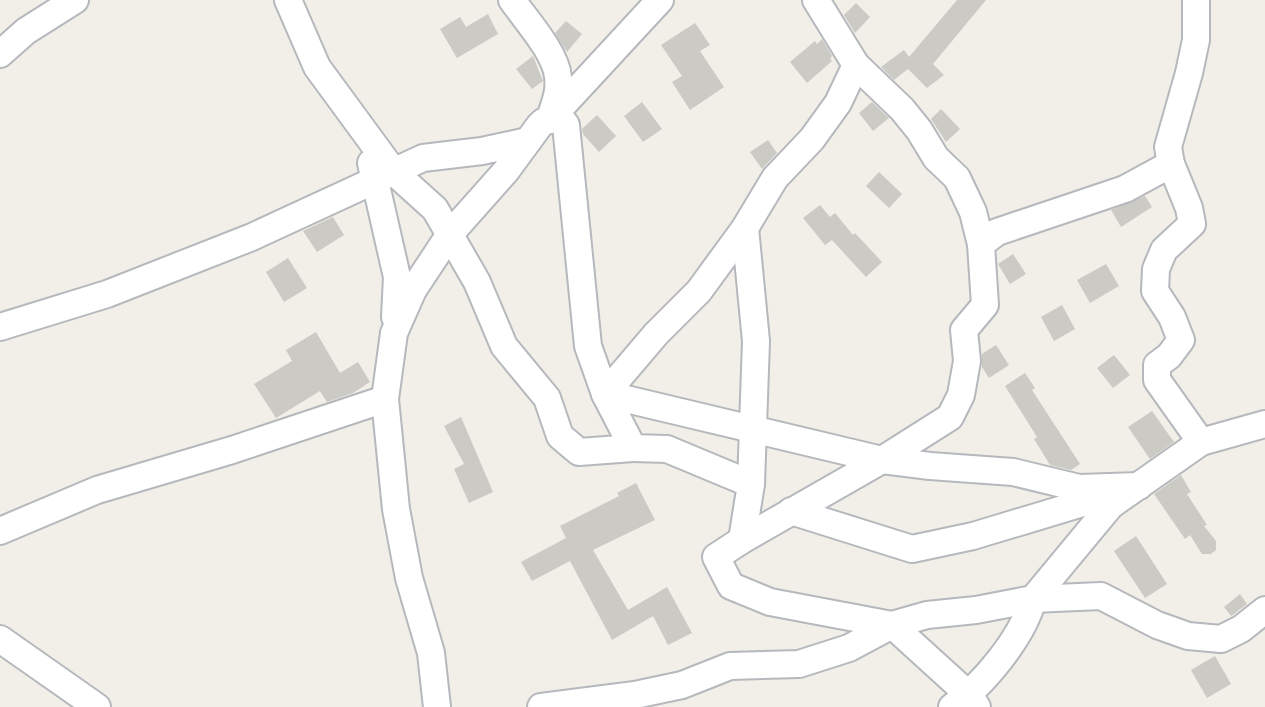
<svg xmlns="http://www.w3.org/2000/svg" width="1265" height="707" font-family="'Public Sans',sans-serif">
<rect width="100%" height="100%" fill="#f1efe8"/>
<!-- building -->
<g fill="#cccac5">
<polygon points="957,0 986,0 933,64 944,75 927,88 908,69 894,80 881,67 904,50 909,57"/>
<polygon points="856,3 870,17 855,33 844,15"/>
<polygon points="488,14 498,34 457,58 440,29 460,17 466,27"/>
<polygon points="566,21 582,34 567,52 555,33"/>
<polygon points="695,23 710,45 700,51 724,87 690,110 672,82 682,76 661,45"/>
<polygon points="822,39 832,56 830,59 832,61 807,83 790,62 815,41 817,44"/>
<polygon points="533,56 543,81 532,89 516,69"/>
<polygon points="642,102 662,129 643,142 624,116"/>
<polygon points="872,102 889,118 873,131 859,113"/>
<polygon points="941,109 960,129 946,142 931,119"/>
<polygon points="597,115 616,136 599,152 583,134 582,129"/>
<polygon points="768,140 777,153 762,169 750,152"/>
<polygon points="879,172 902,194 889,208 866,186"/>
<polygon points="1145,196 1152,207 1121,227 1111,210"/>
<polygon points="820,205 830,217 835,213 853,235 855,233 882,262 866,277 832,240 825,245 803,218"/>
<polygon points="333,217 344,235 317,252 303,231"/>
<polygon points="1013,254 1026,274 1010,284 998,264"/>
<polygon points="288,258 307,288 284,302 266,272"/>
<polygon points="1106,264 1119,286 1090,303 1077,280"/>
<polygon points="1062,305 1075,329 1054,341 1041,317"/>
<polygon points="316,332 340,373 358,362 370,382 353,393 327,402 320,391 276,418 254,384 292,361 286,350"/>
<polygon points="996,345 1009,365 989,378 982,367 982,354"/>
<polygon points="1114,355 1130,375 1113,388 1097,368"/>
<polygon points="1025,373 1035,388 1032,390 1080,464 1071,470 1050,465 1034,439 1037,437 1005,386"/>
<polygon points="1152,411 1174,442 1150,459 1128,427"/>
<polygon points="461,417 493,492 469,503 454,469 464,464 444,426"/>
<polygon points="1181,475 1191,492 1187,494 1207,525 1204,526 1216,541 1216,550 1211,554 1202,554 1190,535 1185,539 1154,494"/>
<polygon points="636,483 655,520 593,550 628,610 667,587 692,633 668,645 653,616 612,640 570,561 532,581 521,562 566,538 560,526 619,496 617,493"/>
<polygon points="1136,536 1167,584 1145,598 1114,551"/>
<polygon points="1240,594 1247,604 1231,616 1224,607"/>
<polygon points="1215,656 1231,684 1207,698 1191,670"/>
</g>
<g fill="none" stroke-linecap="round" stroke-linejoin="round">
<!-- minor casing -->
<g stroke="#b5b8bc" stroke-width="30">
<g id="minor">
<polyline points="288,0 317,67 394,172 435,209 477,282 504,346 547,398 560,436 579,452 633,448"/>
<path d="M512 0C526 20 556 53 558 77 560 91 555 103 551 115"/>
<polyline points="1196,0 1196,40 1189,73 1168,147 1171,164 1189,208 1192,224 1164,250 1156,269 1155,291 1172,317 1181,340 1169,356 1157,365 1157,380 1201,442"/>
<polyline points="0,54 26,31 75,0"/>
<polyline points="856,65 902,109 919,130 936,158 957,178 973,212 981,244"/>
<polyline points="549,120 660,0"/>
<polyline points="371,163 397,277 395,317"/>
<polyline points="745,228 756,341 751,484"/>
<polyline points="0,327 107,294 252,237 423,158 482,151 528,141"/>
<polyline points="791,511 912,549 973,536 1139,486 1079,488 1013,472 930,466 882,460 605,394 656,334 699,291 745,228 775,178 812,139 838,103 856,65 816,0"/>
<polyline points="0,531 97,490 232,450 385,399"/>
<polyline points="742,540 882,460 950,417 961,395 967,361 964,330 985,305 981,244 997,232 1125,189 1171,164"/>
<polyline points="0,639 97,707"/>
<polyline points="437,707 431,653 409,578 396,509 385,399 394,333 413,290 450,234 506,171 539,126 543,122 560,117 566,125 588,346 605,394 633,448 667,449 751,484 742,540 716,557 731,586 770,602 892,625 969,695 977,707"/>
<polyline points="541,707 635,695 682,685 730,666 799,664 849,648 892,625 927,615 976,610 1033,599 1101,596 1157,625 1188,636 1221,639 1241,629 1265,610"/>
<path d="M952 707C983 685 1023 637 1033 599L1111 505 1201 442 1265 424"/>
</g>
</g>
<!-- minor -->
<use href="#minor" stroke="#fff" stroke-width="26"/>
</g>
</svg>
